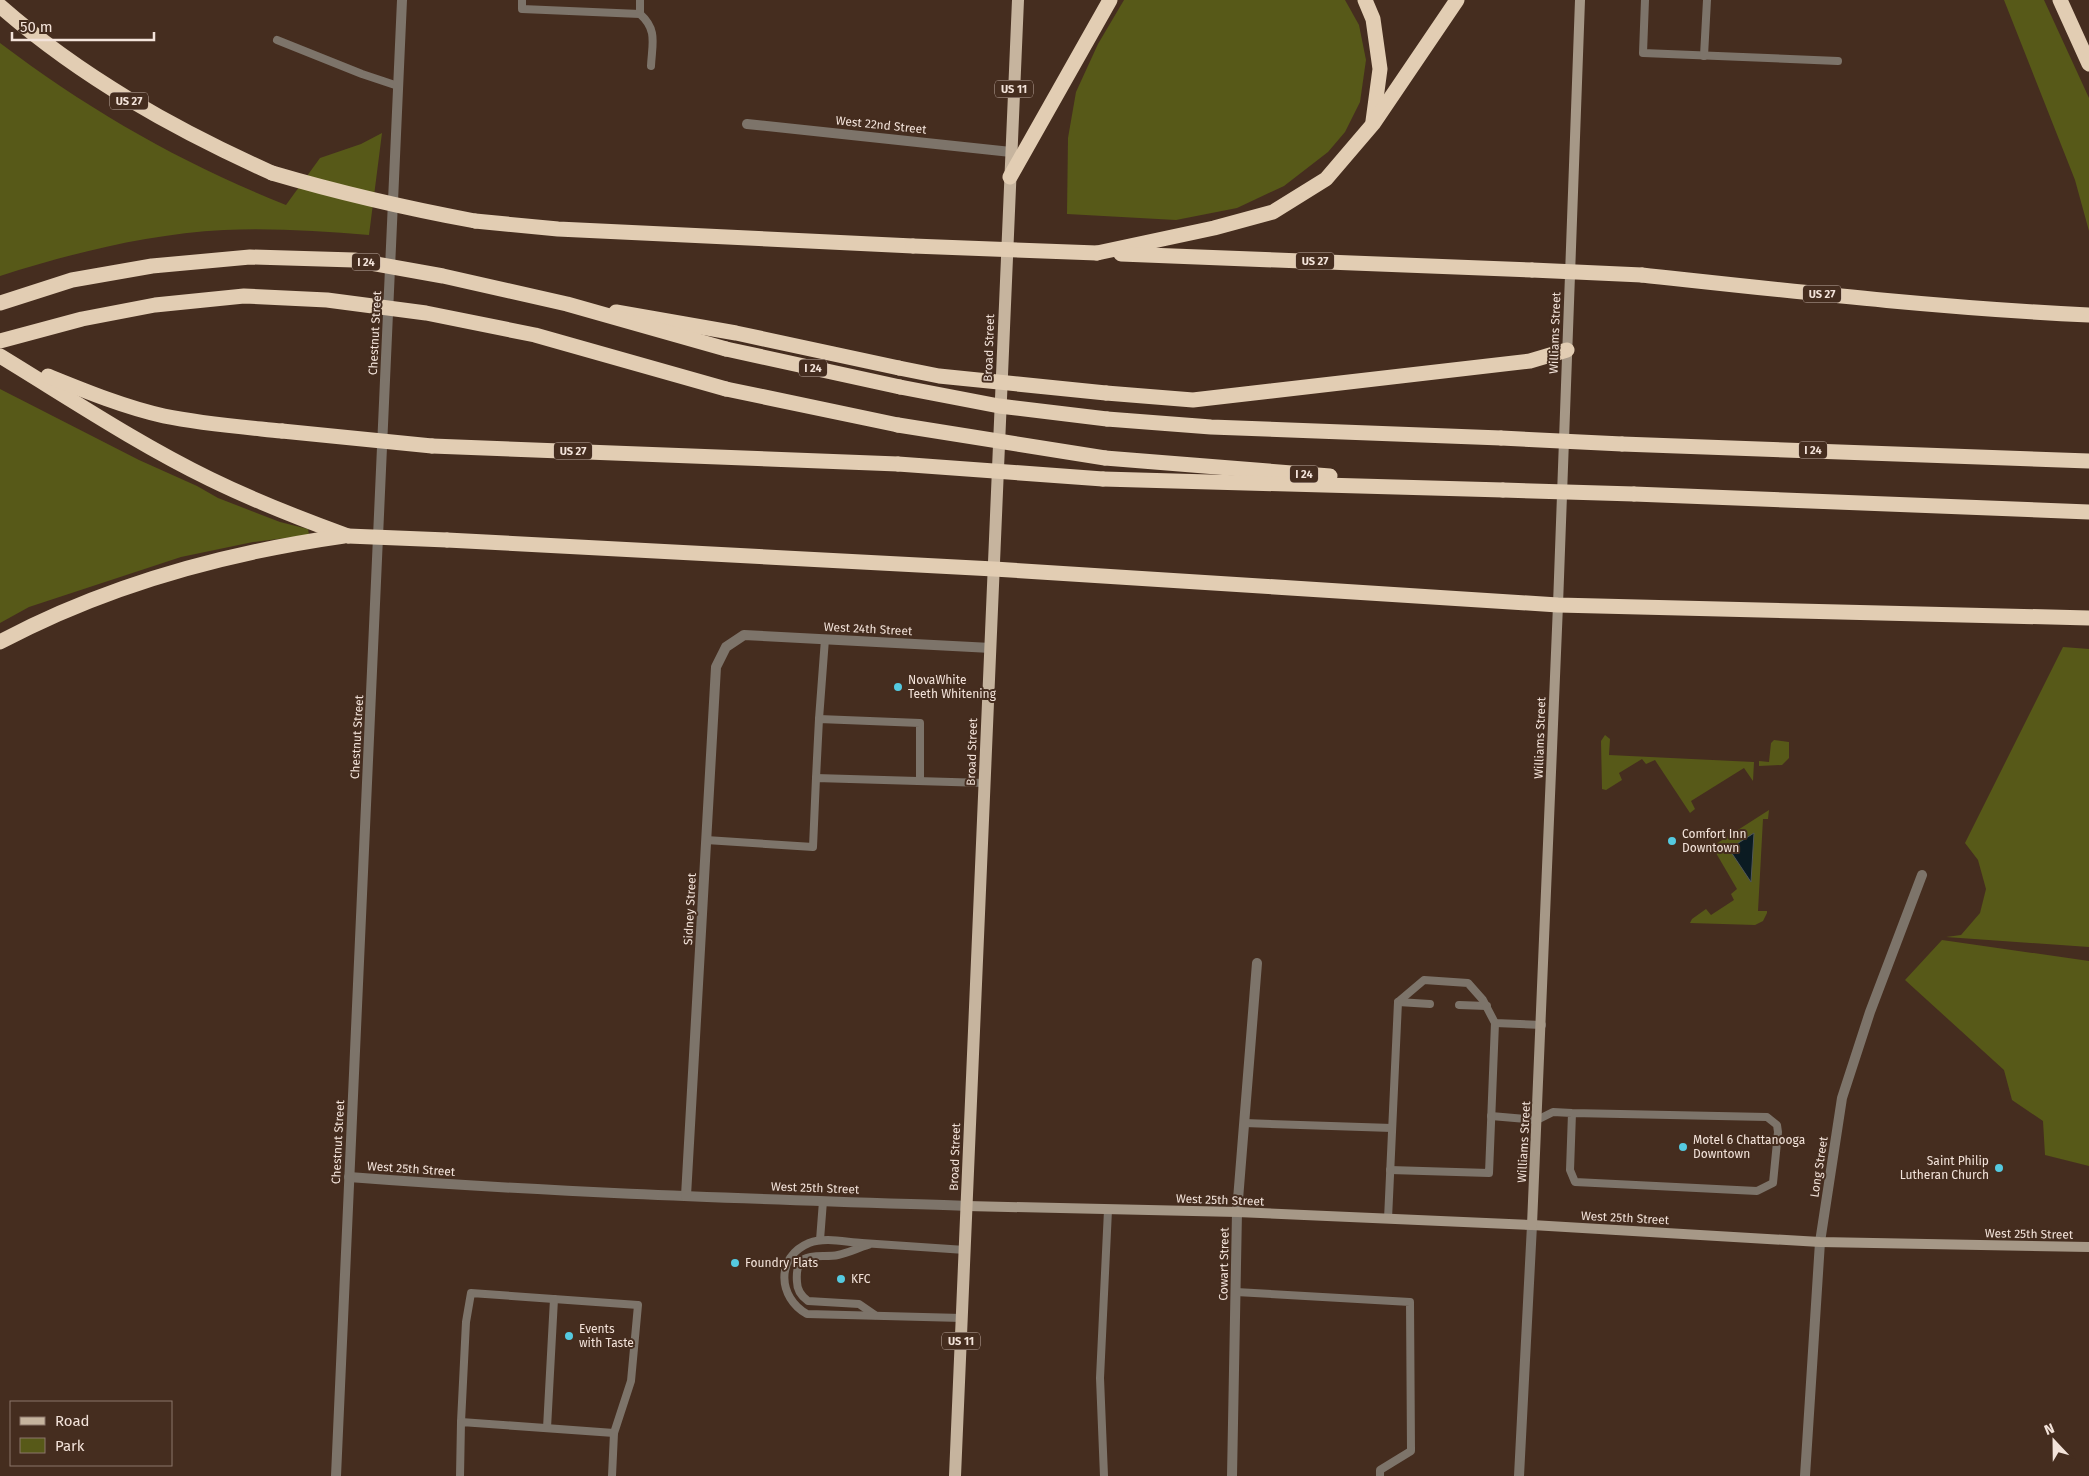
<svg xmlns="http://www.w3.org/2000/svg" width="2089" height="1476" font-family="'Fira Sans',sans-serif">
<rect width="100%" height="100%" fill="#452d1f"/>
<!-- green -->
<g fill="#575918">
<polygon points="1124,0 1345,0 1359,25 1366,60 1360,102 1345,132 1328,152 1284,186 1237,208 1176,220 1067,214 1068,138 1076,92 1098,44"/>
<polygon points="2004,0 2044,0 2089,98 2089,231 2075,180"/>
<path d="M0 43C90 111 181 163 286 205L320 158 361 144 382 133 369 235C321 231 272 228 224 230 148 234 72 253 0 276Z"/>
<polygon points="0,389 139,460 197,486 218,498 280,522 308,529 309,535 253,542 181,557 29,607 0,623"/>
<polygon points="2063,647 2089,649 2089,947 1946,937 1961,935 1980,913 1986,889 1978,860 1965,843"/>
<polygon points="1605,735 1610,739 1609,755 1754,762 1753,781 1744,768 1691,801 1695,809 1690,813 1655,760 1646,764 1642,759 1619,773 1622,780 1606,790 1602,789 1601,741"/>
<polygon points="1774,740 1789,742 1789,758 1782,765 1759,766 1759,761 1769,762 1771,743"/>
<polygon points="1769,810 1768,819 1763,819 1758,911 1767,911 1767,913 1763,921 1755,925 1690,923 1692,919 1706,909 1711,915 1734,900 1731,894 1737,889 1716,853 1720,850 1716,844"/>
<polygon points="1942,940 2089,961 2089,1166 2045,1155 2043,1121 2012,1100 2004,1070 1905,980"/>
</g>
<!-- water -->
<polygon fill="#0b1b22" stroke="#515759" points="1754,833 1751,882 1729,849"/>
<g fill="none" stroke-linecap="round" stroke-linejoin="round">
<!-- lane -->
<g stroke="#7d746a" stroke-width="8">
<polyline points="522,0 522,9 640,14 640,0"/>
<polyline points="1645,0 1643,53 1838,61"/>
<path d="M640 14C658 30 652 44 651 66"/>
<polyline points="277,40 362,74 398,86"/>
<polyline points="1704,56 1707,0"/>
<polyline points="819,719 825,639"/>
<polyline points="816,778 819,719 920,723 920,781"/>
<polyline points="706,840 813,847 816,778 985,783"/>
<polyline points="1398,1002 1430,1004"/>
<polyline points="1459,1005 1487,1006"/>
<polyline points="1491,1116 1537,1120 1553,1112 1572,1113 1767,1117 1777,1125 1778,1132 1773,1183 1757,1191 1575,1182 1570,1170 1572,1113"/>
<polyline points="1244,1123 1392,1128"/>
<polyline points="1390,1170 1489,1173 1495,1023"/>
<polyline points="1388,1219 1398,1002 1424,980 1468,983 1483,1000 1495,1023 1542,1025"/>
<polyline points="820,1240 823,1201"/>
<path d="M868 1245C858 1248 848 1253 838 1255 820 1259 794 1247 797 1282 797 1290 801 1296 808 1301L859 1304 875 1315"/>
<polyline points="1236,1292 1410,1302 1411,1451 1380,1470 1380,1476"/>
<path d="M962 1318 807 1314C778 1298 775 1257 809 1243 825 1237 845 1242 862 1243 896 1245 931 1248 965 1250"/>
<polyline points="461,1422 466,1322 471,1293 638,1305 631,1381 614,1433"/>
<polyline points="547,1428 554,1299"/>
<polyline points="460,1476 461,1422 614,1433 612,1476"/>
<polyline points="1104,1476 1100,1378 1108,1210"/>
</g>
<!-- street -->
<g stroke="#7d746a" stroke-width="10">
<polyline points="747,124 1011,152"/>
<path d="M349 1177C555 1193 761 1199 967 1206"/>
<polyline points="686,1196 716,667 726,647 744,635 991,648"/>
<polyline points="336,1476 402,0"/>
<polyline points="1232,1476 1237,1212 1257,963"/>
<polyline points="1519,1476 1532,1225"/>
<polyline points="1805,1476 1820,1242 1842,1098 1870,1012 1922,875"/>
</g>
<!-- secondary -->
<g stroke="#a69887" stroke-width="10">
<polyline points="967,1206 1237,1212 1532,1225 1820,1242 2089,1247"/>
<polyline points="1532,1225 1558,605 1580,0"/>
</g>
<!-- primary -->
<polyline stroke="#c6b49e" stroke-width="12" points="955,1476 1018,0"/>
<!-- highway -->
<g stroke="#e2cdb3" stroke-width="15">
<polyline points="1365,0 1373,19 1380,69 1373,121"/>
<polyline points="2060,0 2089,64"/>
<path d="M0 6C81 77 174 129 272 173"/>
<polyline points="1010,177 1110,0"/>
<polyline points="475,221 558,229 913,246"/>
<polyline points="1097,253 1214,228 1273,212 1326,179 1373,124 1457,0"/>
<polyline points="1121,254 1532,270"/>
<path d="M1642 275C1791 291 1939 308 2089 315"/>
<polyline points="616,312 736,333 899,368"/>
<polyline points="726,349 900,387"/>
<path d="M0 356C69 398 138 444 210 479 255 501 301 519 348 536"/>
<path d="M48 376C85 391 124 407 164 416 203 424 243 427 282 431"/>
<polyline points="726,389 898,425"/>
<polyline points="1106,393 1193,400 1530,361 1567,350"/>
<polyline points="1107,419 1211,427 1501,438"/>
<polyline points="1622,444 2089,461"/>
<polyline points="432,446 898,464"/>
<polyline points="1105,458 1330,476"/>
<polyline points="1103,479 1503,490"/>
<polyline points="1634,494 2089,512"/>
<polyline points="447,540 994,569 1558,605 2089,618"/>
<path d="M0 642C107 585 224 553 344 536"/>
</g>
<!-- highway-bridge -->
<g stroke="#e2cdb3" stroke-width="15">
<path d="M272 173C340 193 405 208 475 221"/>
<polyline points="913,246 1097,253"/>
<polyline points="1532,270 1642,275"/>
<polyline points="0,303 72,280 152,266 250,257 354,260 443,276 567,304 726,349"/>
<polyline points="0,341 82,319 155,305 244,296 327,300 426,313 535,335 726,389"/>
<polyline points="899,368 939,376 1106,393"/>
<polyline points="900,387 999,406 1107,419"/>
<polyline points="898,425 1105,458"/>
<polyline points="282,431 432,446"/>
<polyline points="1501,438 1622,444"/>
<polyline points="898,464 1103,479"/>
<polyline points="1503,490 1634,494"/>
<polyline points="348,536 447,540"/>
</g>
</g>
<!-- markers -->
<g fill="#55cae0" stroke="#452d1f" stroke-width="2">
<circle cx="898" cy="687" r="5"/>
<circle cx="1672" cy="841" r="5"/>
<circle cx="1683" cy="1147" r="5"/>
<circle cx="1999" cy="1168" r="5"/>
<circle cx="735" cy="1263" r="5"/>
<circle cx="841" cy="1279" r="5"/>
<circle cx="569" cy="1336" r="5"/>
</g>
<g text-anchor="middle" stroke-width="4" stroke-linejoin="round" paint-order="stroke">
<!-- shield labels -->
<g fill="#452d1f" stroke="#bfaca2" stroke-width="1">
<rect x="995" y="80.5" width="38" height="17" rx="4"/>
<rect x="110" y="92.5" width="38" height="17" rx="4"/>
<rect x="1296" y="252.5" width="38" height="17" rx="4"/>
<rect x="352" y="253.5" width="28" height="17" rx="4"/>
<rect x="1803" y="285.5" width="38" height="17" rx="4"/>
<rect x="799" y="359.5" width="28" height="17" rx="4"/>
<rect x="1799" y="441.5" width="28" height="17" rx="4"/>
<rect x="554" y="442.5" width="38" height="17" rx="4"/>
<rect x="1290" y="465.5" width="28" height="17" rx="4"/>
<rect x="942" y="1332.5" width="38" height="17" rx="4"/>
</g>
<g font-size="11" font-weight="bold" fill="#f3e3da">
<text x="1014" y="93">US 11</text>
<text x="129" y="105">US 27</text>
<text x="1315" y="265">US 27</text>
<text x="366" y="266">I 24</text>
<text x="1822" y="298">US 27</text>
<text x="813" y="372">I 24</text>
<text x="1813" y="454">I 24</text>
<text x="573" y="455">US 27</text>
<text x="1304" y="478">I 24</text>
<text x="961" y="1345">US 11</text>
</g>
<!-- street labels -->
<g font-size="12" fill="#f3e3da" stroke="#452d1f">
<text transform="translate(881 125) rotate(6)" y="4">West 22nd Street</text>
<text transform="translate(375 333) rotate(-87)" y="4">Chestnut Street</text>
<text transform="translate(1555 333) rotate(-88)" y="4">Williams Street</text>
<text transform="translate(989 348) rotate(-88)" y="4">Broad Street</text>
<text transform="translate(868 629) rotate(3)" y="4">West 24th Street</text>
<text transform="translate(357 737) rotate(-87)" y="4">Chestnut Street</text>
<text transform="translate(1540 738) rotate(-88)" y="4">Williams Street</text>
<text transform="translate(972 752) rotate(-88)" y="4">Broad Street</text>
<text transform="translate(690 909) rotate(-87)" y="4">Sidney Street</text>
<text transform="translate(338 1142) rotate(-87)" y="4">Chestnut Street</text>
<text transform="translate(1524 1142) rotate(-87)" y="4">Williams Street</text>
<text transform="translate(955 1157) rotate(-88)" y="4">Broad Street</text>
<text transform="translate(1819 1167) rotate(-81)" y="4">Long Street</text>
<text transform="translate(411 1169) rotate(4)" y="4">West 25th Street</text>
<text transform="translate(815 1188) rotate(2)" y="4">West 25th Street</text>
<text transform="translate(1220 1200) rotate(2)" y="4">West 25th Street</text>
<text transform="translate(1625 1218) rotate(3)" y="4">West 25th Street</text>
<text transform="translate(2029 1234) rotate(1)" y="4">West 25th Street</text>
<text transform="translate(1224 1264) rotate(-89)" y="4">Cowart Street</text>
</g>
<!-- poi labels -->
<g font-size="12" fill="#f3e3da" stroke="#452d1f" text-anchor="start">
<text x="908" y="684">NovaWhite<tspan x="908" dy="14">Teeth Whitening</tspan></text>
<text x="1682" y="838">Comfort Inn<tspan x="1682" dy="14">Downtown</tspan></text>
<text x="1693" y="1144">Motel 6 Chattanooga<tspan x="1693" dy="14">Downtown</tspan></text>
<text x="1989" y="1165" text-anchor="end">Saint Philip<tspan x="1989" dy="14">Lutheran Church</tspan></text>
<text x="745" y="1267">Foundry Flats</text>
<text x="851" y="1283">KFC</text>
<text x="579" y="1333">Events<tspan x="579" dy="14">with Taste</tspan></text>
</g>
</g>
<!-- legend -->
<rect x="10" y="1401" width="162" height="65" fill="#452d1f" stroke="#8b766a"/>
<rect x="20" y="1417" width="25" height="8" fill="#c6b49e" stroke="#8b766a"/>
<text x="55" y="1426" font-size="15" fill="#f3e3da">Road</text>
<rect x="20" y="1438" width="25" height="15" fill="#575918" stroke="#8b766a"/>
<text x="55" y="1451" font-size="15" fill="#f3e3da">Park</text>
<!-- north arrow -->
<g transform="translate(2054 1441) rotate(338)" stroke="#452d1f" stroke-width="4" paint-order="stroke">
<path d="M0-4L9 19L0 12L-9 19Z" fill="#f3e3da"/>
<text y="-8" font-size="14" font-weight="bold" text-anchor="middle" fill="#f3e3da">N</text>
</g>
<!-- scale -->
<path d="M12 32v8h142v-8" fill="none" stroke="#f3e3da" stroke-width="2.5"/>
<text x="20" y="32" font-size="15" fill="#f3e3da" stroke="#452d1f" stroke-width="4" paint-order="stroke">50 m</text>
</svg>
